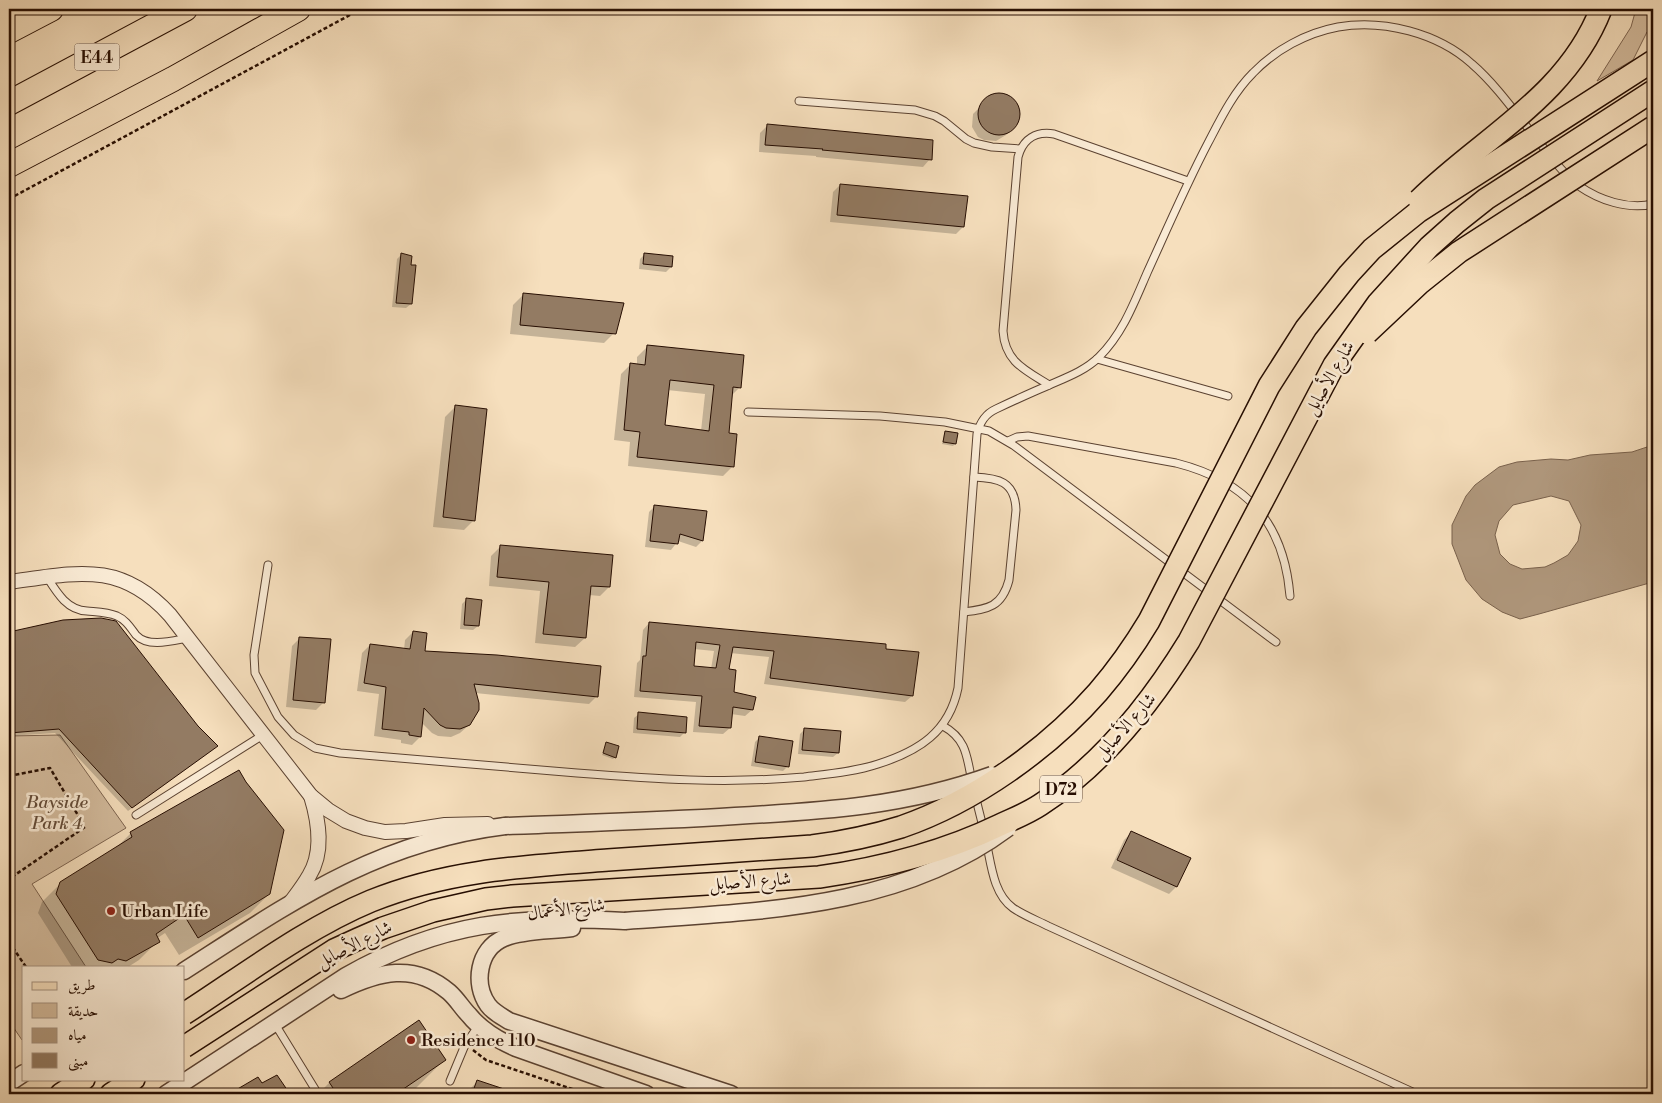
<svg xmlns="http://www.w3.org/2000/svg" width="1662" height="1103" font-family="'Libre Bodoni',Amiri,serif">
<rect width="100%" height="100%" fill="#f6dfbd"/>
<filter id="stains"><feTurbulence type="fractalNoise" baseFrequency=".004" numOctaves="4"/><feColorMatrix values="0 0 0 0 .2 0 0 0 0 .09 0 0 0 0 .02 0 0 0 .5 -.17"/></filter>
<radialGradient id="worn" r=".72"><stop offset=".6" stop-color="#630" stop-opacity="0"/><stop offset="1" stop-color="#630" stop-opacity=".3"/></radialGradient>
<!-- green -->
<g fill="#d3bb9d" stroke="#7d6450">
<polygon points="1636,9 1653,9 1653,28 1647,32 1633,60 1597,81 1631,27"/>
<polygon points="60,735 126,828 32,884 86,967 24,967 24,1039 22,1040 9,1021 9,736"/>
</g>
<!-- water -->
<path fill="#b0987d" stroke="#79614c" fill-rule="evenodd" d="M1653 445V582L1539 614 1520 619 1502 612 1482 599 1466 580 1452 544V525L1466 496 1475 485 1499 467 1517 462 1551 459 1568 460 1590 455 1632 452ZM1551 496 1569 501 1581 525 1578 541 1568 555 1554 563 1545 567 1522 569 1510 564 1500 554 1495 535 1499 521 1513 505Z"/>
<!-- shadow -->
<g fill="#0003" fill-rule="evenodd">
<polygon points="995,95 1007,97 1012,100 1018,110 1017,122 1006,135 996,141 984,140 978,137 972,127 973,114 985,102"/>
<polygon points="767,126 930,159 923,167 816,157 816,156 759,152 760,133"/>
<polygon points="840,185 963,227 956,234 830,222 833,192"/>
<polygon points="645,254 671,267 666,272 639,269 640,259"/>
<polygon points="401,255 411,304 406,308 392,307 397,259"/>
<polygon points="523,295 614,333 604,343 510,334 513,305"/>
<path d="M647 347 740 387 731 396 727 434 733 466 723 476 628 466 630 442 614 440 621 374 631 364 637 365V357ZM667 390 705 394 701 431 663 426Z"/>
<polygon points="455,407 474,520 464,530 433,527 445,417"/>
<polygon points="946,432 955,444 953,446 942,444 944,434"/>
<polygon points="655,506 706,512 702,541 696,547 678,541 671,550 645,547 649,512"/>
<polygon points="501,546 609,587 600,596 589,595 585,638 575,647 535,643 540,591 489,586 491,556"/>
<polygon points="467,599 478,626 473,630 460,629 462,604"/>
<polygon points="64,621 212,750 128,811 55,733 9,736 9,633"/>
<path d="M649 623 918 653 912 696 905 702 764 684 769 657 730 653 727 671 733 693 752 710 745 716 731 714 730 728 723 734 693 732 696 702 634 697 637 663 640 660 643 630ZM694 649 714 651 711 669 693 667Z"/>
<polygon points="413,632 424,652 597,696 589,704 475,693 469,725 460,733 451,737 438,736 432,733 421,722 420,737 412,745 401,743 401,740 374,736 379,694 357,691 362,653 370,645 404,650 405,640"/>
<polygon points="300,638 324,702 316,710 286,707 292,646"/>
<polygon points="639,714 685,732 680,737 633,733 634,718"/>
<polygon points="805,729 838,753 833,757 798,754 800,734"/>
<polygon points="760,737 788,766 783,771 751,766 755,742"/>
<polygon points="606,744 615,757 613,759 602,755"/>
<polygon points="238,772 269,894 250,913 179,955 165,933 156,939 158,941 139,960 128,967 72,967 38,913 42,902 61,883 115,849 130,834"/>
<polygon points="1131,833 1189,859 1176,887 1169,894 1111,868 1124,840"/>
<polygon points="419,1022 445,1059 410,1094 318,1094 329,1083"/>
<polygon points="277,1076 289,1094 232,1094 257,1078 262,1085"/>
<polygon points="477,1082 515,1094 465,1094"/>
</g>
<!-- building -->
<g fill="#937b63" stroke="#270e02" fill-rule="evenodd">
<circle cx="999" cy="114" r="21"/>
<polygon points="767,124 933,140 932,160 822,150 823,149 765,145"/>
<polygon points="840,184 968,196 964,227 837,215"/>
<polygon points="401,253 412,256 411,265 416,265 412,304 396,303"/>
<polygon points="644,253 673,256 672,267 643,264"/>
<polygon points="523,293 624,303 616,334 520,325"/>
<path d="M647 345 744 355 741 388 733 387 729 433 737 434 734 467 637 457 640 432 624 430 630 363 645 365ZM670 380 714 385 709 431 665 425Z"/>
<polygon points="455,405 487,409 475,521 443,517"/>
<polygon points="945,431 958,433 956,444 943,442"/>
<polygon points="654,505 707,511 703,541 680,534 678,544 650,541"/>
<polygon points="500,545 613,555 610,587 591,586 586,638 543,634 549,582 497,577"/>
<polygon points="466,598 482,600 479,626 464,625"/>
<polygon points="101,618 116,621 198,726 218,746 132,808 59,729 9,733 9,632 63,620"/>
<path d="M649 622 886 644V649L919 652 913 696 770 678 774 651 733 647 729 669 736 670 734 692 756 697 753 710 733 707 731 728 699 726 702 696 640 691 643 656H646ZM696 642 720 645 716 668 694 666Z"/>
<polygon points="413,631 427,633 425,651 497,655 601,666 598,697 474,684 479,703 479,710 470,725 460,729 446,728 440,725 424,708 421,737 409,735 409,732 382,729 386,687 364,683 370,644 410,649"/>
<polygon points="299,637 331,639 325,703 293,700"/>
<polygon points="638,712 687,717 686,733 637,729"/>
<polygon points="804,728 841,731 839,753 802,750"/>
<polygon points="759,736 793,741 789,767 755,762"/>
<polygon points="606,742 619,746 616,758 603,753"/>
<polygon points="239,770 246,782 284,830 270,894 198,938 184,915 156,934 160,942 126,961 118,959 112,963 98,960 56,894 60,882 132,837 130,832"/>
<polygon points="1131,831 1191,858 1177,887 1117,860"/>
<polygon points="419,1020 446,1060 396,1094 337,1094 329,1082"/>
<polygon points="277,1075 290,1094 229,1094 258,1077 262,1083"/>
<polygon points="477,1080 513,1092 512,1094 472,1094"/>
</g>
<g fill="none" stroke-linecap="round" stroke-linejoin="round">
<!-- service casing -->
<g stroke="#5b4231" stroke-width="9">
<g id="service">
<polyline points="799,101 915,110 935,116 944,121 966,139 974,143 992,147 1020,149"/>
<polyline points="1097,359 1228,396"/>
<path d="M1049 385C1025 370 1005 362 1003 331L1018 157C1023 139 1036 131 1054 134L1188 181"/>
<polyline points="748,412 880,416 945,422 989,431 1013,445 1276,642"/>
<path d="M1008 441 1017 437 1028 436 1176 463C1247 481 1284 523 1290 596"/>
<path d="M268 565 254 655 255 673 278 717 294 735 315 748 340 753C419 760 498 766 577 773 653 779 727 784 804 777 828 774 854 772 878 764 919 751 949 732 958 688L977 434C980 422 985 414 996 409 1013 401 1030 393 1047 386 1065 378 1085 371 1099 357 1123 333 1134 303 1147 273 1167 229 1186 185 1208 143 1221 118 1233 93 1253 73 1275 50 1306 33 1338 27 1383 19 1438 33 1472 64 1499 87 1524 125 1547 152 1557 164 1566 177 1579 186 1599 200 1628 210 1653 204"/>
<path d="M47 577C57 593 67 610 87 611 97 612 107 612 117 616 126 620 130 627 136 635 148 648 172 641 188 638"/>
<path d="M964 612C988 609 1002 607 1009 580L1016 510C1015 481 998 478 974 477"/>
<path d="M943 726C967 739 967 758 972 782"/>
<polyline points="975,795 984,831"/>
<polyline points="136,815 263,735"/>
<path d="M986 841C991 863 993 894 1013 908 1023 915 1036 920 1048 926L1417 1094"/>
<polyline points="275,1024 318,1094"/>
<polyline points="450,1081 465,1045 479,1025"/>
</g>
</g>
<!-- minor casing -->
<g stroke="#5b4231" stroke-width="16">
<g id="minor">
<path d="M9 582C76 573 120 560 170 615L311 796 328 810 346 821 365 828 385 832 406 831 445 825 488 824"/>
<path d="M291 902C297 894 304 885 309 876 324 852 319 822 311 796"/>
</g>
</g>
<!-- tertiary casing -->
<g stroke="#5b4231" stroke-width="19">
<g id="tertiary">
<path d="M572 928C552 931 523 930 504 938 478 949 473 984 488 1005 493 1012 501 1016 509 1021L731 1094"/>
<path d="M184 971C290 903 375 842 505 826"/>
<path d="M341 990C378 972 414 962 449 992 457 999 462 1008 469 1015 481 1030 498 1040 516 1048L646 1094"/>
<polyline points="9,1083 24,1073"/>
<path d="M166 1094 346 976C442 921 518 916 625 921"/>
</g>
</g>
<!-- primary casing -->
<g stroke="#270e02" stroke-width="24">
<g id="primary">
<polyline points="61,1094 84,1079"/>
<polyline points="111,1094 134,1079"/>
</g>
</g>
<!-- motorway casing -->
<g stroke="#270e02" stroke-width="26">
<g id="motorway">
<polyline points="9,31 51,9"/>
<polyline points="9,103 185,9"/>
<polyline points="9,165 173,79 298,9"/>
</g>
</g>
<!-- path -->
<g stroke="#270e02" stroke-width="2.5" stroke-dasharray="4 2.5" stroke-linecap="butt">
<polyline points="9,199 361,9"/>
<polyline points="9,776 50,768 85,827 9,879"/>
<polyline points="9,942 26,967"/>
<polyline points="473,1050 486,1060 587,1094"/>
</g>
<!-- service -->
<use href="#service" stroke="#f9ead4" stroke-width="7"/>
<!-- minor -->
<use href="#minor" stroke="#f9ead4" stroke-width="14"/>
<!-- tertiary -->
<use href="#tertiary" stroke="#f9ead4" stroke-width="16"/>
<!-- primary -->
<use href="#primary" stroke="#f6dfbd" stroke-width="21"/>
<!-- motorway -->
<use href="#motorway" stroke="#f6dfbd" stroke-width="24"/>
<!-- tertiary-bridge casing -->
<g stroke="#5b4231" stroke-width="19" stroke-linecap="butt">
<g id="tertiary-bridge">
<path d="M505 826C582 823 659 821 735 816 826 811 906 806 992 775"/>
<path d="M625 921C757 911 898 910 1008 828"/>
</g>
</g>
<!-- primary-bridge casing -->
<g stroke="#270e02" stroke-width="24" stroke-linecap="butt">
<g id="primary-bridge">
<path d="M1419 200C1483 137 1567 97 1601 9"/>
<polyline points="1367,333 1419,284 1459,252 1653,127"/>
<path d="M184 1014C243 976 306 928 371 901 447 870 527 866 608 860 676 855 744 851 812 846 843 842 872 836 901 827 974 802 1048 749 1098 692 1117 670 1134 646 1149 621L1269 386 1306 328 1349 274 1372 249 1418 212 1653 61"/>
<path d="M184 1047 334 950 358 939 383 928 433 911 486 899 512 896 819 877C882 868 942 853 1000 825 1013 819 1028 813 1040 805 1102 765 1151 703 1189 641L1334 365 1378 303 1429 247 1457 222 1486 199 1653 91"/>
</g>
</g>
<!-- tertiary-bridge -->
<use href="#tertiary-bridge" stroke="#f9ead4" stroke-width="16"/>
<!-- primary-bridge -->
<use href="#primary-bridge" stroke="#f6dfbd" stroke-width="21"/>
</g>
<!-- markers -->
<g fill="#8f2418" stroke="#f9ead4" stroke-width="2">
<circle cx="111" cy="911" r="5"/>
<circle cx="411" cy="1040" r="5"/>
</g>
<g text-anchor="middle" stroke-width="5" stroke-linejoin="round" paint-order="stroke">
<!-- shield labels -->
<g fill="#f9ead4" stroke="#665041" stroke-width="1">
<rect x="74.5" y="43.5" width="45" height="27" rx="4"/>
<rect x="1040" y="775.5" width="42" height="27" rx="4"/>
</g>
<g font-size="16" font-weight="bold" fill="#270e02">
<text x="97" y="63">E44</text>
<text x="1061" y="795">D72</text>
</g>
<!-- street labels -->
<g font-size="18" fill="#270e02" stroke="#f9ead4">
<text transform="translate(1329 378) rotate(-60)" y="6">شارع الأصايل</text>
<text transform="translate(1125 726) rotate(-48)" y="6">شارع الأصايل</text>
<text transform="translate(750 881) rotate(-4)" y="6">شارع الأصايل</text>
<text transform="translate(566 909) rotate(-7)" y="6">شارع الأعمال</text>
<text transform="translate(354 944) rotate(-27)" y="6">شارع الأصايل</text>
</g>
<!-- park labels -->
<g font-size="18" font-style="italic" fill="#634b38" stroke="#f9ead4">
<text x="57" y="808">Bayside<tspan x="57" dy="21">Park 4</tspan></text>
</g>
<!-- poi labels -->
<g font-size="18" fill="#270e02" stroke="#f9ead4" text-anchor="start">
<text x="121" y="917">Urban Life</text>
<text x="421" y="1046">Residence 110</text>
</g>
</g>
<!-- margin -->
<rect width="1662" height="1103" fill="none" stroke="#f6dfbd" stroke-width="30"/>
<rect x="10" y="10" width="1642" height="1083" fill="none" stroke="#270e02" stroke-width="2.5"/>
<rect x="15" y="15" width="1632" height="1073" fill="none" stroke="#270e02"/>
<!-- legend -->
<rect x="22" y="966" width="162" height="115" fill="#f9ead4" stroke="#a59280"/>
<rect x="32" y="982" width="25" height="8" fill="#f6dfbd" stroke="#a59280"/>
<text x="68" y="990" font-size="15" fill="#270e02">طريق</text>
<rect x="32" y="1003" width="25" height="15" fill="#d3bb9d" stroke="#a59280"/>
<text x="68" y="1016" font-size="15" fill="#270e02">حديقة</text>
<rect x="32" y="1028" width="25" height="15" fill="#b0987d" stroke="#a59280"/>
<text x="68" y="1040" font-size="15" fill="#270e02">مياه</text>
<rect x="32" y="1053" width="25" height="15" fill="#937b63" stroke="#a59280"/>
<text x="68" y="1066" font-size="15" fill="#270e02">مبنى</text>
<rect width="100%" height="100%" filter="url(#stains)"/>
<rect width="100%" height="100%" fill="url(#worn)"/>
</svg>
